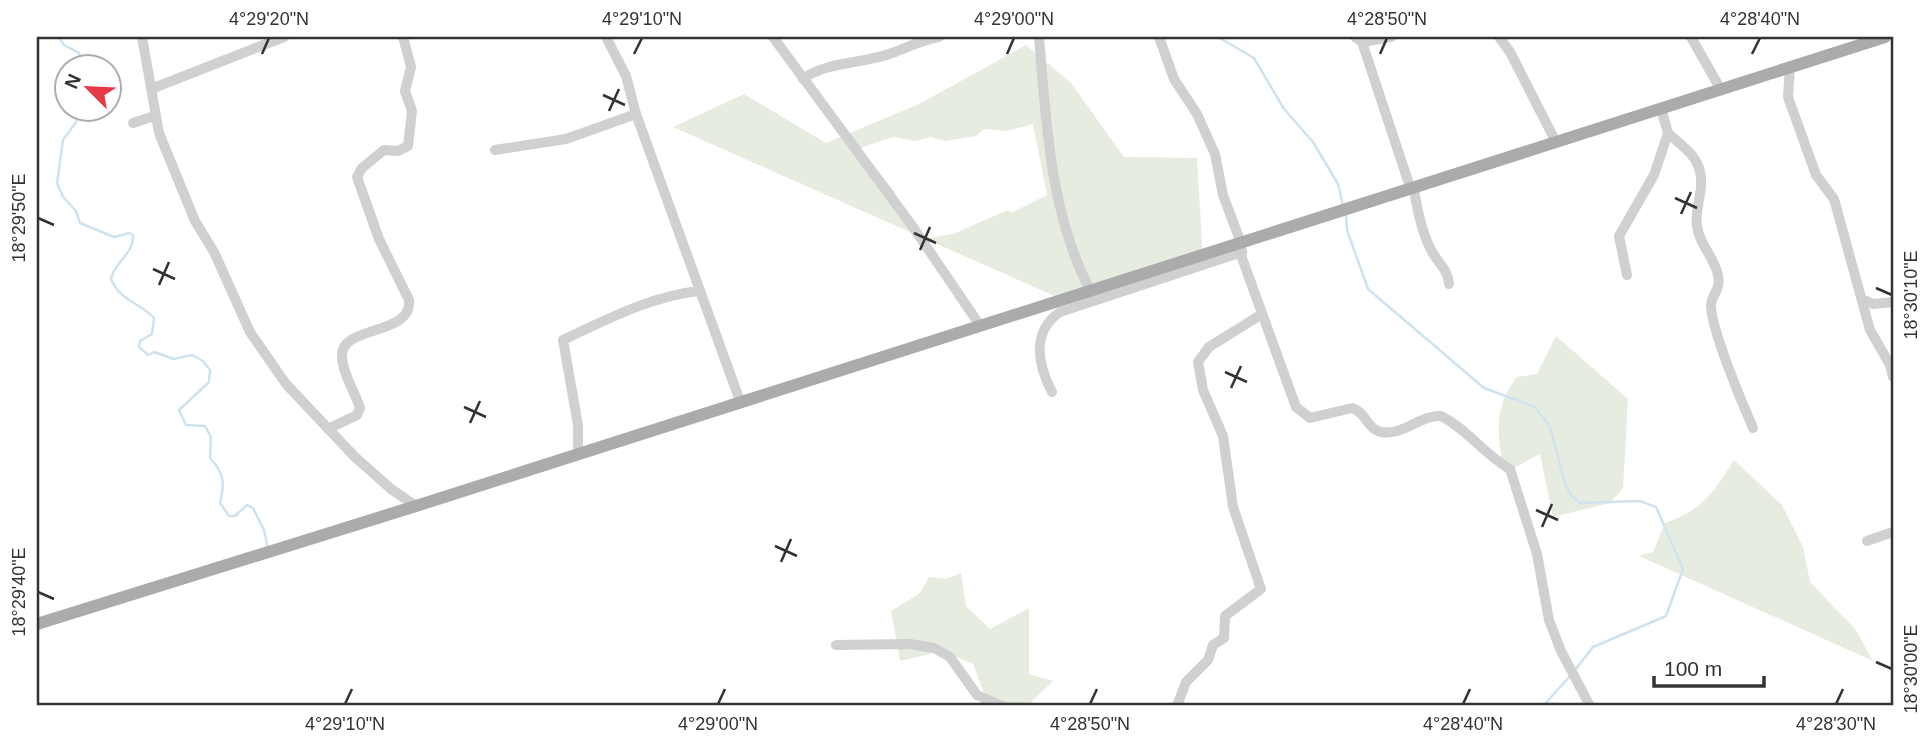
<svg xmlns="http://www.w3.org/2000/svg" width="1930" height="743" font-family="Arial,sans-serif">
<rect width="100%" height="100%" fill="#fff"/>
<!-- green -->
<g fill="#e6ecdf" fill-rule="evenodd">
<path d="M1026 45 1071 83 1124 157 1197 158 1203 258 1068 302 673 127 744 94 826 143 919 104ZM1033 124 1047 195 1011 213 1008 210 953 234 929 238 915 231 894 191 860 148 893 137 915 141 931 137 945 141 976 136 984 129 1007 131Z"/>
<path d="M1556 336 1628 399 1623 488 1610 503 1553 517 1540 454 1504 473C1498 435 1492 409 1517 377L1537 374Z"/>
<path d="M1734 460 1782 505 1803 547 1810 582 1856 630 1873 661 1639 556 1653 552 1665 523C1704 509 1713 493 1734 460Z"/>
<polygon points="961,573 966,606 990,629 1029,608 1029,674 1053,681 1027,706 977,706 986,698 973,664 943,651 900,661 891,611 920,593 929,577 946,579"/>
</g>
<g fill="none" stroke-linecap="round" stroke-linejoin="round">
<!-- stream -->
<g stroke="#cfe2ee" stroke-width="2.5">
<polyline points="59,37 64,45 79,53 84,66"/>
<polyline points="1218,37 1254,58 1284,109 1313,142 1338,184 1343,206"/>
<path d="M86 108 63 140 57 183 63 197 76 211 80 223 114 237 129 233 133 235C135 253 114 262 111 279 120 301 139 302 154 318L152 334 140 341 139 347 148 355 154 352 174 359 192 355 203 361 210 370 209 382 179 410 186 425 205 426 211 437 210 458C224 473 225 483 220 503L229 516H235L247 505 253 508 264 530 268 549"/>
<polyline points="1346,216 1347,230 1368,289 1484,388 1535,407 1550,427 1565,483 1571,495 1580,503 1640,501 1656,507 1683,569 1666,616 1593,647 1575,670"/>
<polyline points="1543,706 1571,675"/>
</g>
<!-- minor -->
<g stroke="#d0d0d0" stroke-width="10">
<polyline points="142,37 159,133 195,221 214,252 250,332 286,384 355,457 391,489 416,506"/>
<polyline points="606,37 626,76 636,114 740,401"/>
<polyline points="773,37 913,227 979,324"/>
<path d="M1039 37C1046 121 1050 214 1090 290"/>
<path d="M1159 37 1174 79 1197 114 1215 154 1223 195 1241 243 1242 258 1296 407 1310 418 1352 408C1366 412 1367 429 1381 432 1403 436 1420 415 1441 416 1467 429 1485 455 1510 469L1537 554 1549 620 1561 651 1590 706"/>
<polyline points="1355,37 1362,42 1411,190"/>
<polyline points="1499,37 1510,52 1556,142"/>
<polyline points="1691,37 1721,90"/>
<polyline points="1362,42 1391,37"/>
<polyline points="1790,66 1788,97 1816,175 1834,199 1870,330 1890,365 1893,377"/>
<path d="M803 79C827 61 864 64 892 53 909 47 921 40 939 37"/>
<polyline points="151,89 284,37"/>
<polyline points="133,123 154,116"/>
<path d="M1668 133C1680 145 1693 151 1699 168 1706 189 1694 205 1697 226 1699 244 1714 257 1718 275 1721 291 1712 293 1711 305 1711 329 1742 403 1753 428"/>
<polyline points="495,150 566,139 636,114"/>
<path d="M1414 189C1417 209 1421 231 1431 250 1437 262 1448 269 1449 284"/>
<polyline points="1627,275 1619,236 1654,175 1668,133 1661,109"/>
<polyline points="1862,299 1873,304 1893,302"/>
<path d="M1052 392C1038 365 1031 332 1060 312L1242 252"/>
<path d="M328 429 357 415 360 408C355 392 343 375 342 357 339 325 413 336 409 300L379 239 357 177 362 168 384 150 398 151 408 146 412 111 405 91 411 67 403 37"/>
<path d="M578 454V425L563 340C606 320 651 296 699 291"/>
<polyline points="1867,541 1893,532"/>
<polyline points="836,645 910,644 934,648 950,657 977,695 1003,706"/>
<polyline points="1177,706 1186,682 1208,660 1213,645 1224,638 1225,616 1261,589 1233,507 1223,436 1203,390 1198,362 1209,347 1262,314"/>
</g>
<!-- major -->
<polyline stroke="#ababab" stroke-width="12" points="37,624 416,506 1885,37"/>
</g>
<!-- ticks -->
<path fill="none" stroke="#333" stroke-width="2.5" d="M262 54 269 38M634 54 642 38M1007 54 1014 38M1380 54 1387 38M1752 54 1760 38M603 95 625 105M609 111 619 89M1675 198 1697 208M1681 214 1691 192M38 218 54 225M914 233 936 243M920 250 930 227M153 269 175 279M159 285 169 262M1876 288 1892 295M1225 372 1247 382M1231 388 1241 366M464 407 486 417M470 423 480 401M1536 510 1558 520M1542 527 1552 504M775 546 797 556M781 562 791 539M38 592 54 599M1876 662 1892 669M345 704 352 689M718 704 725 689M1090 704 1097 689M1463 704 1470 689M1836 704 1843 689"/>
<!-- border -->
<rect width="1930" height="743" fill="none" stroke="#ffffff" stroke-width="77"/>
<!-- north arrow -->
<g transform="translate(88 88) rotate(294)"><circle r="33" fill="#ffffff" stroke="#adadad" stroke-width="2"/>
<path d="M0-5L12 26L0 18L-12 26Z" fill="#e63946"/>
<text y="-10" font-size="19" font-weight="bold" text-anchor="middle" fill="#333333">N</text>
</g>
<!-- scale -->
<path d="M1654 676v10h110v-10" fill="none" stroke="#333333" stroke-width="3.5"/>
<text x="1664" y="676" font-size="21" fill="#333333" stroke="#ffffff" stroke-width="5" paint-order="stroke">100 m</text>
<rect x="38" y="38" width="1854" height="666" fill="none" stroke="#333" stroke-width="2.5"/>
<g font-size="18" text-anchor="middle" fill="#333">
<text x="269" y="25">4°29'20"N</text>
<text x="642" y="25">4°29'10"N</text>
<text x="1014" y="25">4°29'00"N</text>
<text x="1387" y="25">4°28'50"N</text>
<text x="1760" y="25">4°28'40"N</text>
<text transform="translate(19 218) rotate(-90)" y="6">18°29'50"E</text>
<text transform="translate(1911 295) rotate(-90)" y="6">18°30'10"E</text>
<text transform="translate(19 592) rotate(-90)" y="6">18°29'40"E</text>
<text transform="translate(1911 669) rotate(-90)" y="6">18°30'00"E</text>
<text x="345" y="730">4°29'10"N</text>
<text x="718" y="730">4°29'00"N</text>
<text x="1090" y="730">4°28'50"N</text>
<text x="1463" y="730">4°28'40"N</text>
<text x="1836" y="730">4°28'30"N</text>
</g>
</svg>
